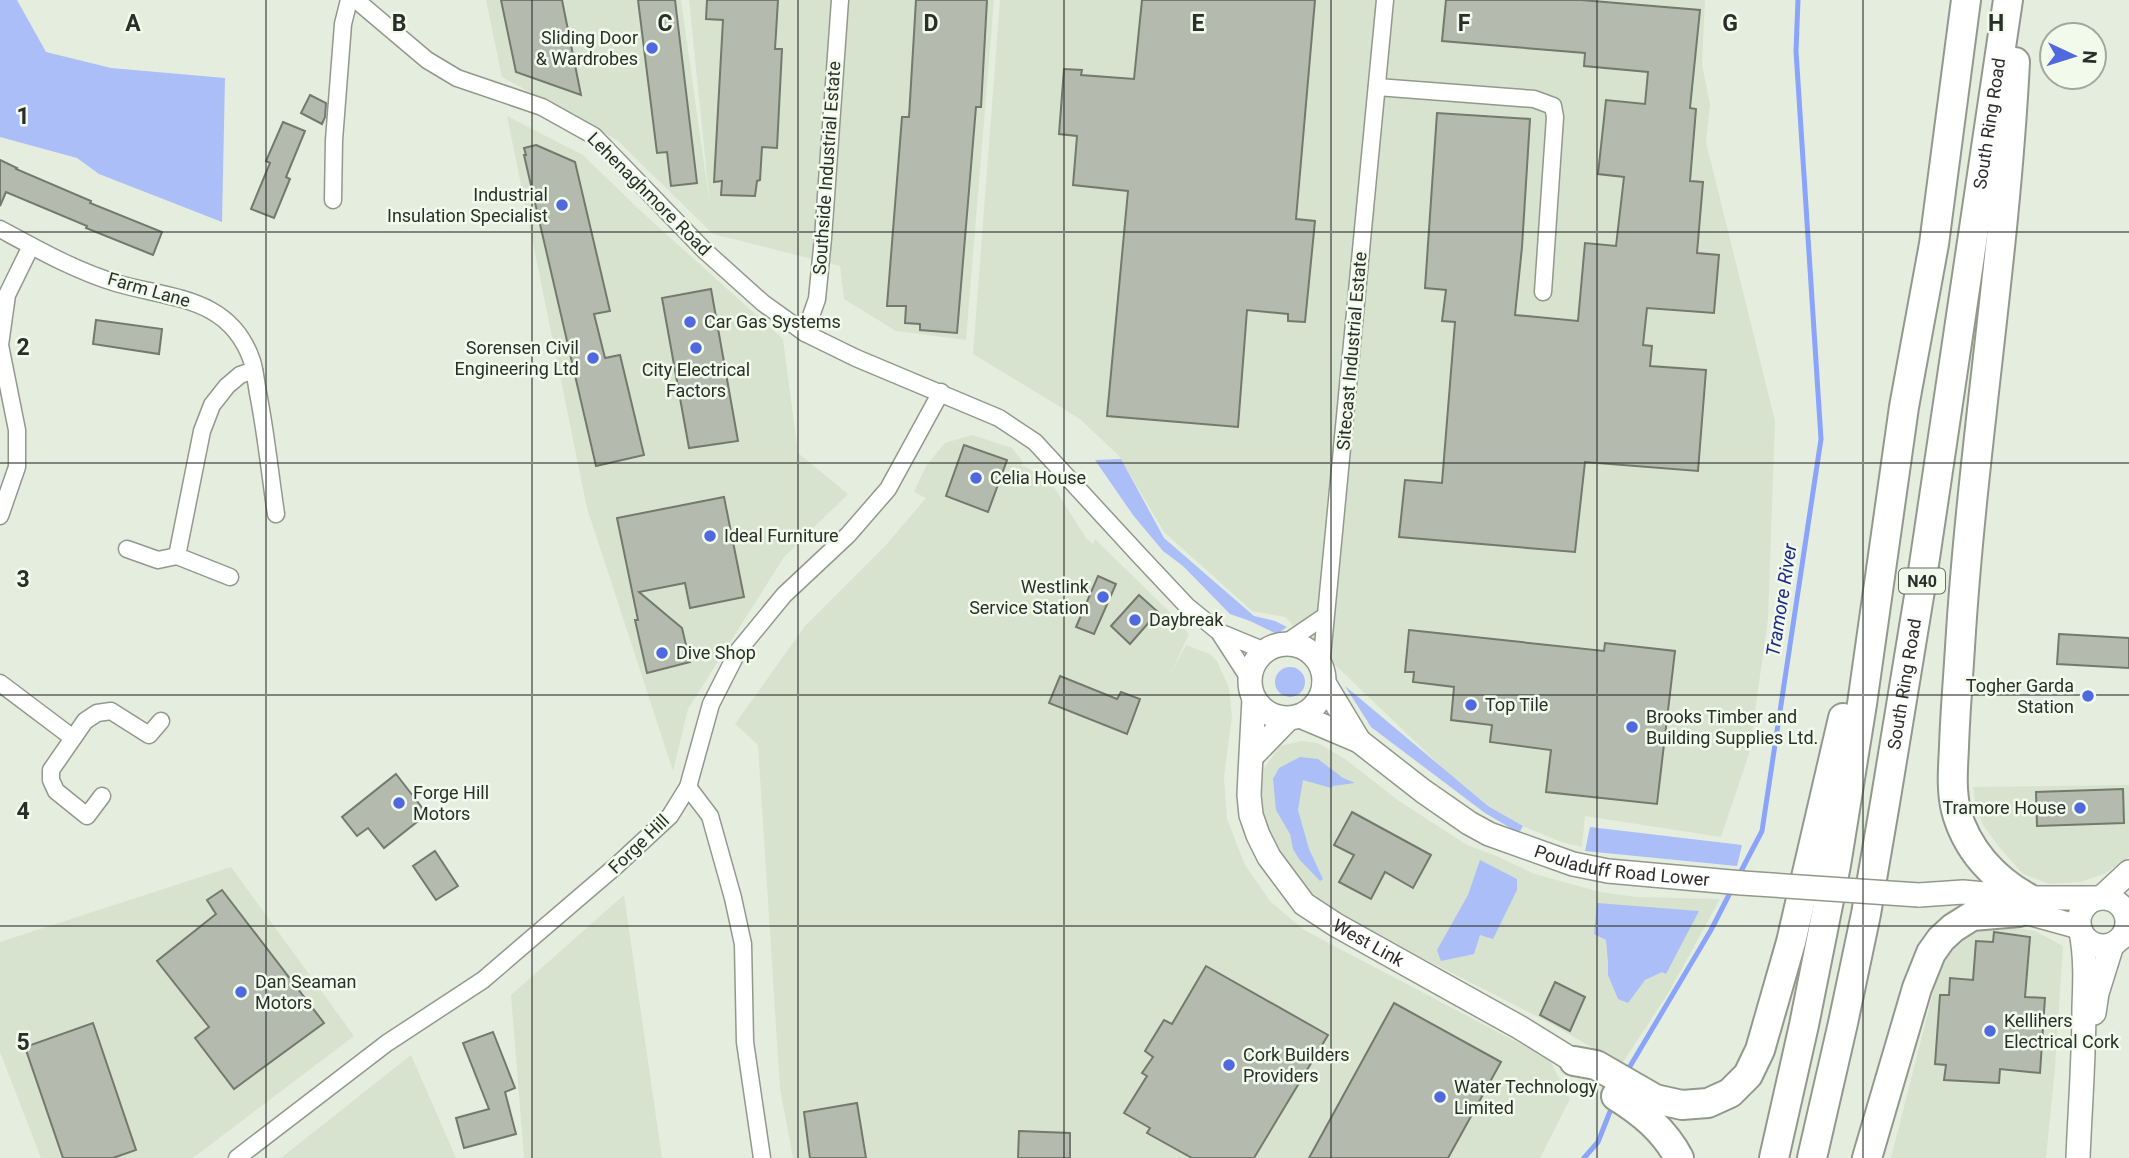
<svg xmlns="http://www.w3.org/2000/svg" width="2129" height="1158" font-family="Roboto,sans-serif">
<rect width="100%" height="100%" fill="#e5eddf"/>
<!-- built -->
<g fill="#d7e3ce">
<polygon points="486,0 681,0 710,206 689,0 994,0 966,340 896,331 844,299 840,266 713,234 617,140 502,77"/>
<polygon points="1000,0 1705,0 1702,65 1710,104 1706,142 1775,421 1768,619 1749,754 1721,837 1585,816 1582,847 1561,842 1523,826 1487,805 1445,770 1285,617 1252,611 1164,532 1119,456 1080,419 973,354"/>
<polygon points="507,116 583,155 645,215 783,339 798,453 848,494 784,557 688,709 673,771 587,508"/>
<polygon points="972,435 1012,448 1023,462 1022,465 1050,481 1086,538 1093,544 1095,539 1182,624 1181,626 1189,634 1171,673 1186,645 1210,654 1217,661 1229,688 1232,717 1224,777 1227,819 1245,865 1270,901 1304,930 1549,1059 1570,1099 1540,1158 793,1158 780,1089 758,745 735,724 805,626 886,545 926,498 914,492 926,466 945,443"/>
<polygon points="1301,741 1318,743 1345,759 1399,801 1467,845 1494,855 1535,874 1600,892 1636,897 1720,899 1669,992 1620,1067 1612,1059 1546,1021 1415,954 1332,908 1298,883 1281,858 1269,834 1260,808 1260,774 1280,746"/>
<polygon points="2129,785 2129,857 2106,873 2080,882 2050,884 2023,874 1999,847 1983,825 1976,807 1973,787"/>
<polygon points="231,867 354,1036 193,1158 41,1158 0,1052 0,942"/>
<polygon points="624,895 662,1158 524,1158 511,995"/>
<polygon points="1992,925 2035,931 2063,946 2055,1068 2046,1158 1891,1158 1942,957 1965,936"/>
<polygon points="411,1055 456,1158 281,1158"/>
</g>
<!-- green -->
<g fill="#abbef8">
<polygon points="0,0 17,0 46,52 111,68 225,78 222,222 99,174 77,158 0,137"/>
<polygon points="1121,459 1164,538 1254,616 1275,621 1287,627 1277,634 1250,621 1230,614 1183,566 1163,551 1133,515 1095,460"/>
<circle cx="1290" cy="682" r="15"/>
<polygon points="1345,686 1488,806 1523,826 1519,833 1485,813 1371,727"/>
<polygon points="1300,757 1318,759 1343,778 1355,783 1333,786 1331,788 1303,780 1298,810 1309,849 1323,879 1320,881 1299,859 1293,849 1290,834 1276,810 1273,779 1279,768"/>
<polygon points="1590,827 1742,845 1737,866 1585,851"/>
<polygon points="1480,860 1517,879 1517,890 1493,939 1480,935 1474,954 1441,961 1437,950 1468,895"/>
<polygon points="1597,903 1699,911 1666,974 1662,972 1645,980 1628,1003 1618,999 1608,975 1608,962 1606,940 1594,934"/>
</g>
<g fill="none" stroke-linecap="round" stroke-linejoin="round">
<!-- stream -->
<g stroke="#8aa4fb" stroke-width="5">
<polyline points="1739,875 1762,831 1821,439 1796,51 1798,0"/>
<polyline points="1626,1073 1711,930 1733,887"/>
<polyline points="1584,1158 1598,1142 1613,1104"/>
</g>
</g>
<!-- building -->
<g fill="#b4bbae" stroke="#73796d" stroke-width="2">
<polygon points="501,0 562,0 581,95 516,72"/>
<polygon points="638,0 675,0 697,183 671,186 667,152 657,153"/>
<polygon points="707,0 778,0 775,49 782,49 777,148 762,147 760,180 757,181 755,196 721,195 722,181 714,182 723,20 706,19"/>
<polygon points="916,0 987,0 981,107 976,107 957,333 920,330 920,324 905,323 906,306 887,306 902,117 909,117"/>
<polygon points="1142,0 1315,0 1296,219 1315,221 1305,322 1288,321 1288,314 1247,310 1238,427 1107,416 1128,191 1073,185 1077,136 1059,134 1064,69 1082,70 1081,75 1134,79"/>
<polygon points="1446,0 1581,0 1700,10 1690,108 1696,109 1690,181 1703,182 1697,253 1719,255 1714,313 1647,308 1643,345 1652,346 1650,366 1706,370 1698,471 1585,462 1575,552 1399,537 1405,480 1442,483 1455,322 1442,321 1446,290 1425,288 1437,113 1530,119 1522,247 1515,315 1578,321 1585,243 1616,246 1624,177 1598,174 1606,100 1645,104 1648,72 1584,66 1585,53 1442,41"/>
<polygon points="310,95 326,103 325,117 322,124 301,113"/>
<polygon points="283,122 305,131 286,177 290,179 274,218 251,209 270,163 266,161"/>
<polygon points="536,145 575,162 610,311 594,314 605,358 620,355 644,455 596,466 524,155 526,155 524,148"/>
<polygon points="0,160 17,168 16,169 91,201 90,203 162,232 153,255 86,228 87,226 6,192 0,206"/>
<polygon points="711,289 738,441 689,448 662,298"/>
<polygon points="96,320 162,329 159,354 93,344"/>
<polygon points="964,445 1007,460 988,512 946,496"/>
<polygon points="724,497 744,597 690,608 685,583 639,592 682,628 690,662 647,673 635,620 638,620 617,518"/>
<polygon points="1098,576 1116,584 1094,634 1076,627"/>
<polygon points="1139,595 1158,612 1130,644 1111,626"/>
<polygon points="1409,630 1604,651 1605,643 1675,651 1657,804 1546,792 1551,750 1490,742 1492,725 1451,720 1454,687 1413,682 1414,672 1405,672"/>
<polygon points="2059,634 2129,638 2129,668 2057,664"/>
<polygon points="1060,676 1117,699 1121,692 1140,699 1127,734 1049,703"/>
<polygon points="396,774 427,814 384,848 368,828 357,836 342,817"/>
<polygon points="2123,789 2124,823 2037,826 2036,792"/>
<polygon points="1352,812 1431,855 1413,888 1385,872 1371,899 1339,882 1354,855 1334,845"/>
<polygon points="435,851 458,886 436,900 413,866"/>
<polygon points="222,890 324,1023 234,1089 195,1038 209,1027 157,961 216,914 207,900"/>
<polygon points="1994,932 2030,937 2025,997 2045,998 2040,1073 2000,1069 1999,1083 1944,1080 1946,1065 1935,1064 1940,995 1949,995 1950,978 1973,980 1976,941 1993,942"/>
<polygon points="1206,966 1328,1035 1254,1158 1192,1158 1147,1133 1150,1128 1124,1113 1147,1076 1142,1073 1153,1057 1145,1051 1164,1020 1172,1024"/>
<polygon points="1555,982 1585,997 1570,1031 1540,1015"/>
<polygon points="1394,1003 1501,1062 1448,1158 1309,1158"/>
<polygon points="93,1023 136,1150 113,1158 63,1158 25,1047"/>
<polygon points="493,1032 515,1088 505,1092 516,1134 464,1148 456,1118 489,1109 463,1043"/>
<polygon points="857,1103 866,1158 810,1158 804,1112"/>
<polygon points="1019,1131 1070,1133 1070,1158 1018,1158"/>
</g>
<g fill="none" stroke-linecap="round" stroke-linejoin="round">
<!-- street casing -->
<g stroke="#92998c" stroke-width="19">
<g id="street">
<polyline points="356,0 427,60 457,78 542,107 594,136 704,250 763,303 805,333 856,358 999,418 1035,442 1140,556 1187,606 1219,632 1265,651"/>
<polyline points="1377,87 1534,99 1553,106 1555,117 1543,292"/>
<polyline points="333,200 334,140 343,24 349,0"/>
<path d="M0 229C37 249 76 271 116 283 170 299 230 296 252 361 255 371 256 382 258 393 266 433 270 474 276 514"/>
<polyline points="805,333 817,299 823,238 840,0"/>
<polyline points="0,516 17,467 17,430 0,345 7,295 31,246"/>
<polyline points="127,549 158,560 177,556 230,577"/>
<polyline points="177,556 202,431 212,405 227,386 240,375 254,370"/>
<polyline points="1219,632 1250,680"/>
<polyline points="1284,644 1325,616"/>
<polyline points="1321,667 1385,0"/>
<polyline points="0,683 73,738"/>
<polyline points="688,787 710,816 733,898 743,944 745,1042 762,1158"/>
<polyline points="102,796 87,816 56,791 51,780 51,770 85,721 97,713 111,711 149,735 161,721"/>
<polyline points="237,1158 387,1043 483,980 616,866 670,816 688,787 711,704 738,651 784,595 848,535 888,489 941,392"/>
</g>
</g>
<!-- secondary casing -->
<g stroke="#92998c" stroke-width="26">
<g id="secondary">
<circle cx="1287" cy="681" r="37"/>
<polyline points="1324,683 1359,741"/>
<path id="s1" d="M1254 699 1250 774 1249 795 1251 815 1258 835 1269 857 1304 904 1336 925 1519 1027 1574 1061"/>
<path id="s2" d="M1300 716 1359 741 1423 791 1469 823 1489 834 1573 864 1608 871 1742 883"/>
<polyline points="1252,756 1288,719"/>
<polyline points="1919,895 1963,892 2028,898 2096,898"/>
<circle cx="2103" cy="922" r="24"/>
<polyline points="2101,898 2129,872"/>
<polyline points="2004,910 2032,914 2079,927"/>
<polyline points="2094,1013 2097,993 2112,945"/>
<path d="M2078 1158C2080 1108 2084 1058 2084 1007 2085 982 2086 957 2081 932"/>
</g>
</g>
<!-- highway casing -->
<g stroke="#92998c" stroke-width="32">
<g id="highway">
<path d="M2015 62C2005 258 1972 451 1960 647 1958 680 1955 714 1954 747 1953 768 1951 790 1956 810 1966 849 1994 879 2028 898"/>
<polyline points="1574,1061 1596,1065 1655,1099 1682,1105 1708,1103 1730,1093 1748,1075 1760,1050 1791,942 1843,718"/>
<path d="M1616 1096C1642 1112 1664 1130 1679 1158"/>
<polyline points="1774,1158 1804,1025 1836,865 1862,704 1904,407 1934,244 1966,0"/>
<path id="s3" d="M1812 1158 1843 1023 1866 914 1885 803 1922 578 2008 0"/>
<polyline points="1867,1158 1917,988 1931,953 1941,939 1953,928 1972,916 2019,912"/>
</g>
</g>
<!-- street -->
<use href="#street" stroke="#fff" stroke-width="16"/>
<!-- secondary -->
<use href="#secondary" stroke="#fff" stroke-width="23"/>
<!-- highway -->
<use href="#highway" stroke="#fff" stroke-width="28"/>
<!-- secondary-bridge casing -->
<g stroke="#92998c" stroke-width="26" stroke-linecap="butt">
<polyline id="secondary-bridge" points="1742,883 1919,895"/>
</g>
<!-- secondary-bridge -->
<use href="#secondary-bridge" stroke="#fff" stroke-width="23"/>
</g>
<!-- grid -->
<path fill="none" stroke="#2b2e29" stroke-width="2" stroke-opacity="0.55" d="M266 0V1158M532 0V1158M798 0V1158M1064 0V1158M1331 0V1158M1597 0V1158M1863 0V1158M0 232H2129M0 463H2129M0 695H2129M0 926H2129"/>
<!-- markers -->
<g fill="#5069de" stroke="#f2faec" stroke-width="2.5">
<circle cx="652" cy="48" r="7"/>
<circle cx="562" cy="205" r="7"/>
<circle cx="690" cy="322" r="7"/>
<circle cx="696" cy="348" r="7"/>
<circle cx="593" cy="358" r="7"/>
<circle cx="976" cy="478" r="7"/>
<circle cx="710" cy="536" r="7"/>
<circle cx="1103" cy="597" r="7"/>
<circle cx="1135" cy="620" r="7"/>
<circle cx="662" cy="653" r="7"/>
<circle cx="2088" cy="696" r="7"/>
<circle cx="1471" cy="705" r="7"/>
<circle cx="1632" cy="727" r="7"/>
<circle cx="399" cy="803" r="7"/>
<circle cx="2080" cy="808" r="7"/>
<circle cx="241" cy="992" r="7"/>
<circle cx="1990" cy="1031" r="7"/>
<circle cx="1229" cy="1065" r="7"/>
<circle cx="1440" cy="1097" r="7"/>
</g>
<g text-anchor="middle" stroke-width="5" stroke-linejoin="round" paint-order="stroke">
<!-- shield labels -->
<rect fill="#f2faec" stroke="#676b64" stroke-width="2" x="1899" y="568.5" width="46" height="25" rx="5"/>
<g font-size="16" font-weight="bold" fill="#2b2e29">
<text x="1922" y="587">N40</text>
</g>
<!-- poi labels -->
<g font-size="18" fill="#2b2e29" stroke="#f2faec" text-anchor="start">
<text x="638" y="44" text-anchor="end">Sliding Door<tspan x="638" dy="21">&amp; Wardrobes</tspan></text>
<text x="548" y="201" text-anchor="end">Industrial<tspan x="548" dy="21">Insulation Specialist</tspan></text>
<text x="704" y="328">Car Gas Systems</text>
<text x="579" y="354" text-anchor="end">Sorensen Civil<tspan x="579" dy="21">Engineering Ltd</tspan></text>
<text x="696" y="376" text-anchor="middle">City Electrical<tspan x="696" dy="21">Factors</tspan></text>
<text x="990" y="484">Celia House</text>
<text x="724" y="542">Ideal Furniture</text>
<text x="1089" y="593" text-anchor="end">Westlink<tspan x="1089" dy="21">Service Station</tspan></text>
<text x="1149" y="626">Daybreak</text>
<text x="676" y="659">Dive Shop</text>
<text x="2074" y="692" text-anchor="end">Togher Garda<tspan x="2074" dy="21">Station</tspan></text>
<text x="1485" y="711">Top Tile</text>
<text x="1646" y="723">Brooks Timber and<tspan x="1646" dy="21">Building Supplies Ltd.</tspan></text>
<text x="413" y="799">Forge Hill<tspan x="413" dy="21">Motors</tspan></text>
<text x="2066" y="814" text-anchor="end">Tramore House</text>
<text x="255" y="988">Dan Seaman<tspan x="255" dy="21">Motors</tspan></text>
<text x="2004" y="1027">Kellihers<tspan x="2004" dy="21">Electrical Cork</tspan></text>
<text x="1243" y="1061">Cork Builders<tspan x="1243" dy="21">Providers</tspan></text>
<text x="1454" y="1093">Water Technology<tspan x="1454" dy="21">Limited</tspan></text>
</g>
<!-- street labels -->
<g font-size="18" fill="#2b2e29" stroke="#f2faec">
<text dy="6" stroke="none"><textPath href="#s3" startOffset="1050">South Ring Road</textPath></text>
<text transform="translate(827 168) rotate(-86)" y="6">Southside Industrial Estate</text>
<text transform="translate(649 194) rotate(45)" y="6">Lehenaghmore Road</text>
<text transform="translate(149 290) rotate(16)" y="6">Farm Lane</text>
<text transform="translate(1352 351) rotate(-85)" y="6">Sitecast Industrial Estate</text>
<text dy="6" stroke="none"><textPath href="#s3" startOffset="483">South Ring Road</textPath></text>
<text transform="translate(639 844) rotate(-44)" y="6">Forge Hill</text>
<text dy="6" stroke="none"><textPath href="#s2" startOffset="362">Pouladuff Road Lower</textPath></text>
<text dy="6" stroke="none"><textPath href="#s1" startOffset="296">West Link</textPath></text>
</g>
<!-- water labels -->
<g font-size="19" font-style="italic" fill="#202a8c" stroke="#f2faec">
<text transform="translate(1781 600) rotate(-81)" y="7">Tramore River</text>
</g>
</g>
<g font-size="23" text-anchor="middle" font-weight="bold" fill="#2b2e29" stroke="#f2faec" stroke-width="5" stroke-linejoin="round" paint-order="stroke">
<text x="133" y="31">A</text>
<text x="399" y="31">B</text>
<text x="665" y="31">C</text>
<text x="931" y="31">D</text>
<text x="1198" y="31">E</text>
<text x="1464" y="31">F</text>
<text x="1730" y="31">G</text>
<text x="1996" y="31">H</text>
<text x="23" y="124">1</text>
<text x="23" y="355">2</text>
<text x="23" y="587">3</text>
<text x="23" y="819">4</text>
<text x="23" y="1050">5</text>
</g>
<!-- north arrow -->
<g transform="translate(2073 56) rotate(94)"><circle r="33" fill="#f2faec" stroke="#a2a89e" stroke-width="2"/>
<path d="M0-5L12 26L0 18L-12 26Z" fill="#5069de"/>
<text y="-10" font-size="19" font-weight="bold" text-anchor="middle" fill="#2b2e29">N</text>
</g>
</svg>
